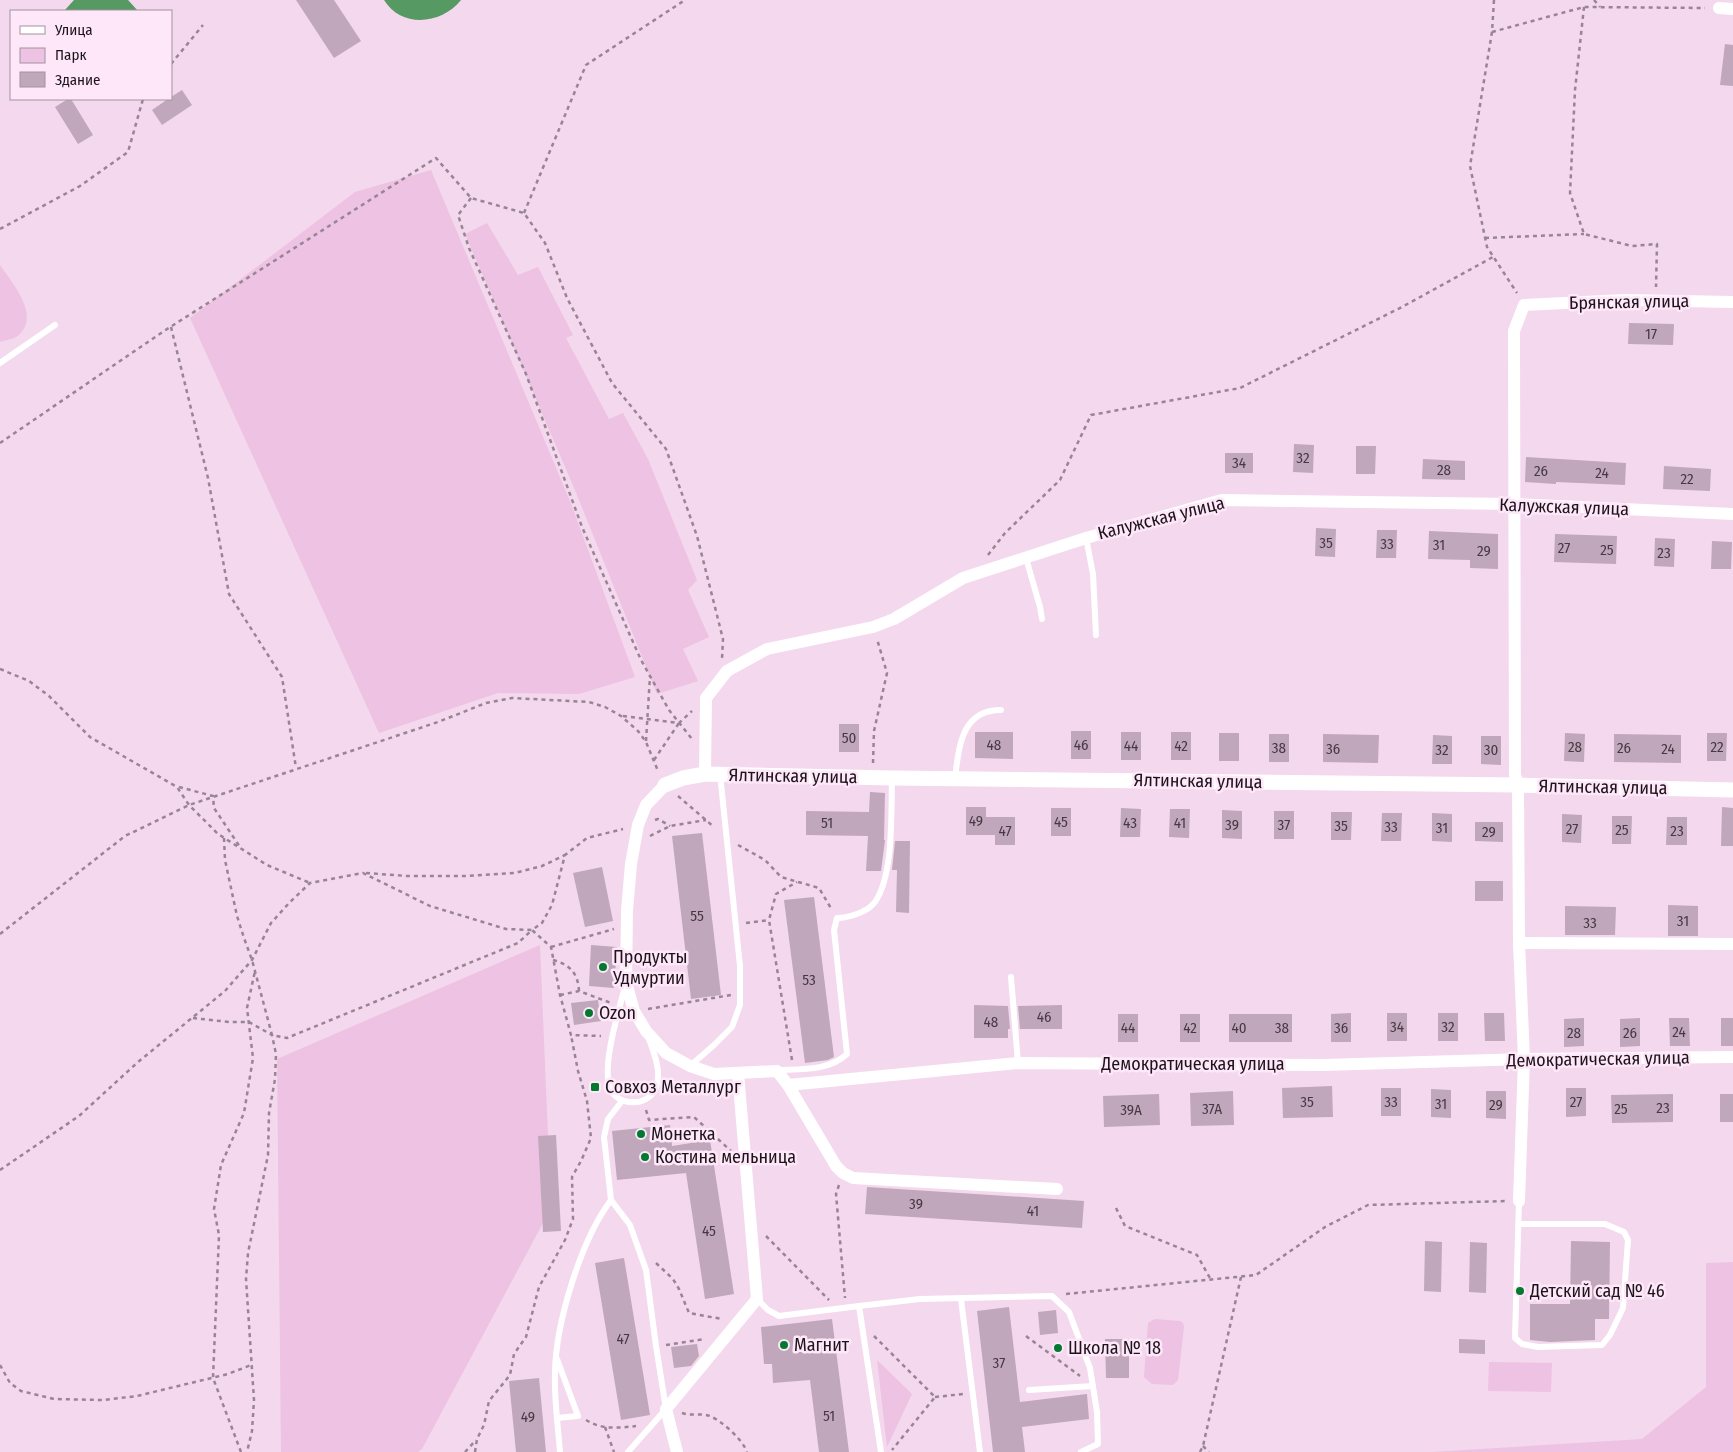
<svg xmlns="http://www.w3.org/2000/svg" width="1733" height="1452" font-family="'Fira Sans Condensed',sans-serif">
<rect width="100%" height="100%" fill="#f4d8ed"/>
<!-- green -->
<g fill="#edc2e3">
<polygon points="431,170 570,501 635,677 579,694 498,693 379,733 190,318 355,192"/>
<polygon points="487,223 518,275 538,267 573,335 566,338 609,419 623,413 648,459 697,580 688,590 709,637 683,649 698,681 657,694 575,490 465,234"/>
<path d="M0 265C12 283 41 315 19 335 15 339 5 340 0 342Z"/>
<polygon points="540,945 551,1208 422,1449 418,1452 281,1452 277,1059"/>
<polygon points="1733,1262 1733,1452 1432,1452 1642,1439 1706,1387 1706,1263"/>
<polygon points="1155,1319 1180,1321 1183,1323 1184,1327 1178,1380 1173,1385 1152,1384 1144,1377 1148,1323"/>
<polygon points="877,1360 912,1394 887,1447"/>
<polygon points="1489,1362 1552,1363 1551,1392 1488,1391"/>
</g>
<!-- water -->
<g fill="#579962">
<polygon points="74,0 128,0 138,11 64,11"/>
<path d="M384 0H461C442 24 402 29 384 0Z"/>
</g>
<!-- building -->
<g fill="#c1a7bb">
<polygon points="296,0 334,0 361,41 334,58"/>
<polygon points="1725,44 1733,45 1733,86 1720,85"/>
<polygon points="182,90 192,105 162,125 152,110 168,99 171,99 171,97"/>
<polygon points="68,99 71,99 93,135 78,144 55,107"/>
<polygon points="1629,323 1674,324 1673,345 1628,344"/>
<polygon points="1294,444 1314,445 1313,473 1293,472"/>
<polygon points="1356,446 1376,446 1375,474 1356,474"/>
<rect x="1225" y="453" width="28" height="20"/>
<polygon points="1526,457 1626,463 1625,485 1556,482 1556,484 1525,482"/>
<polygon points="1423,459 1465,461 1465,480 1422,479"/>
<polygon points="1664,466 1711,469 1710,491 1663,489"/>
<polygon points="1316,528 1336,529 1335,557 1315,556"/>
<polygon points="1377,530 1397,530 1396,558 1376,558"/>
<polygon points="1429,531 1498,534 1498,569 1470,568 1470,560 1428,559"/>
<polygon points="1555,534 1617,536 1616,564 1554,562"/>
<polygon points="1655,538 1675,539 1674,567 1654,566"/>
<polygon points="1712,541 1732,542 1731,569 1711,569"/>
<rect x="839" y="724" width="20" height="28"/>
<rect x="1071" y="731" width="20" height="28"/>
<polygon points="975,732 1013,732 1013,759 975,758"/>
<rect x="1121" y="732" width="20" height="28"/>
<rect x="1171" y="732" width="20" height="28"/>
<rect x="1219" y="733" width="20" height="28"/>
<polygon points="1565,733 1585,734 1584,762 1564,761"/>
<polygon points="1707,733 1727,733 1726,761 1707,761"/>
<rect x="1269" y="734" width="20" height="28"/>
<polygon points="1323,734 1379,735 1378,763 1323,762"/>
<polygon points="1614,734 1681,735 1681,763 1614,762"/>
<polygon points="1433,735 1452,736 1452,764 1432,764"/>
<polygon points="1481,736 1501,736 1501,765 1481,764"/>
<polygon points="870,792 885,793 884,840 885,840 881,871 866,871 868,836 806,835 806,811 869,812"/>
<polygon points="966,807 986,807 986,817 1015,817 1015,845 995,845 995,835 966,835"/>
<polygon points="1722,807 1733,808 1733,846 1721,846"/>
<rect x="1051" y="808" width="20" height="28"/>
<polygon points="1121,808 1141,809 1140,837 1120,837"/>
<polygon points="1170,809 1190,809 1189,838 1169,837"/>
<polygon points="1222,810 1242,811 1242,839 1222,838"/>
<rect x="1274" y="811" width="20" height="28"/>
<polygon points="1331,812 1352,812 1351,840 1331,840"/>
<polygon points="1382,813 1402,813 1401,841 1381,841"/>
<polygon points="1432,813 1452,814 1452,842 1432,841"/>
<polygon points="1562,814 1582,815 1581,843 1562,842"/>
<polygon points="1612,816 1632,816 1631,844 1612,844"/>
<polygon points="1667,817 1687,817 1687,845 1666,845"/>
<polygon points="1475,822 1503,822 1503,842 1475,841"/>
<polygon points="702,833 721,995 691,999 672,836"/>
<polygon points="895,841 910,841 909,913 896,912 897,870 892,870"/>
<polygon points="602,867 613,921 585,927 573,873"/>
<rect x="1475" y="881" width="28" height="20"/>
<polygon points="814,897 834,1057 828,1060 805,1063 784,900"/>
<polygon points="1668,905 1698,906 1698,936 1668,936"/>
<polygon points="1565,906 1616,907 1615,935 1565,935"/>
<polygon points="591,945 617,947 614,988 589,986"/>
<polygon points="598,1000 601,1021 574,1025 571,1003"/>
<polygon points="974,1005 1008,1006 1010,1029 1008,1029 1008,1038 974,1038"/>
<polygon points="1062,1005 1062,1029 1020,1029 1018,1006"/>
<polygon points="1351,1013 1351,1042 1331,1042 1331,1014"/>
<rect x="1387" y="1013" width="20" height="28"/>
<rect x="1438" y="1013" width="20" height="28"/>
<polygon points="1484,1013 1504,1013 1505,1041 1485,1041"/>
<rect x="1118" y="1014" width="20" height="28"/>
<rect x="1180" y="1014" width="20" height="28"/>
<rect x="1229" y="1014" width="63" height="28"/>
<polygon points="1584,1018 1584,1046 1564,1047 1564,1019"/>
<polygon points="1640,1018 1640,1046 1620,1047 1620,1019"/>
<polygon points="1669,1018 1689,1018 1690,1046 1670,1046"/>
<rect x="1721" y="1018" width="12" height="28"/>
<polygon points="1332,1086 1333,1117 1283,1118 1282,1088"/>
<rect x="1381" y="1088" width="20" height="28"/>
<polygon points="1566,1088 1586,1088 1586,1116 1566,1117"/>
<polygon points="1431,1089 1451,1090 1451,1118 1431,1117"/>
<polygon points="1233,1091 1234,1125 1191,1126 1190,1093"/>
<polygon points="1486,1091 1506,1091 1506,1119 1486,1118"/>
<polygon points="1159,1094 1160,1125 1104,1127 1103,1096"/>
<polygon points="1673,1094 1673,1122 1612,1123 1611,1095"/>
<rect x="1720" y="1094" width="13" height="28"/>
<polygon points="670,1125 672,1146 710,1140 734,1294 705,1299 686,1173 617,1180 612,1131"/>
<polygon points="556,1135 561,1231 543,1232 538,1136"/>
<polygon points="867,1187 1084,1201 1082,1228 865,1214"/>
<polygon points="1425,1241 1442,1242 1441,1292 1424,1291"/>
<polygon points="1571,1241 1610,1242 1609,1319 1595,1319 1595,1340 1550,1342 1530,1340 1530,1304 1570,1304"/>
<polygon points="1470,1242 1487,1243 1486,1293 1469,1292"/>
<polygon points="624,1258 650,1415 621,1420 595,1263"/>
<polygon points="1009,1307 1020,1402 1087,1394 1089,1419 1022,1427 1025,1452 993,1452 977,1311"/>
<polygon points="1056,1310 1058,1333 1040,1335 1038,1312"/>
<polygon points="832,1319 849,1452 819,1452 810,1380 773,1383 772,1364 764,1364 761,1327"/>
<polygon points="1105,1339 1129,1339 1129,1378 1106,1378"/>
<polygon points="1459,1339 1485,1340 1485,1354 1459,1353"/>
<polygon points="697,1344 699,1356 691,1366 674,1368 671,1347"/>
<polygon points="539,1378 546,1452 516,1452 509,1381"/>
</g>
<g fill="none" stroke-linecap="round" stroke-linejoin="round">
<!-- path -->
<g stroke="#988594" stroke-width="2.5" stroke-dasharray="4 4" stroke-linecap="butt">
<polyline points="1494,0 1492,32 1470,166 1487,247 1517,293"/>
<polyline points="1594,0 1600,7"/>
<polyline points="1584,7 1575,90 1570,193 1584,234 1632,246 1657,244 1656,287"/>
<polyline points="1492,32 1584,7 1705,8"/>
<polyline points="171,64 203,25"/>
<polyline points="471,198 458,215 469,248 526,374 582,527 641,660 669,710 692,739"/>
<polyline points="524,213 586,65 685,0"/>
<polyline points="0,229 80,186 128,152 143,99"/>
<polyline points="1485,238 1584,234"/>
<polyline points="171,327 208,478 229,594 282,677 296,768"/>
<polyline points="0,443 164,331 436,158 471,198 524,213 545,243 567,298 612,383 666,449 697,536 723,639 722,659"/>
<polyline points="988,555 1005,533 1060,480 1091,415 1240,388 1402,307 1493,257"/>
<polyline points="0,669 29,681 49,696 90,737 177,787 189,805 218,834 267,865 310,883"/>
<polyline points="623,716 679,723 692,711"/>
<polyline points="646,741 650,676"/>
<polyline points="654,760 679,723"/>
<polyline points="873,763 874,731 887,673 877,639"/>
<polyline points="179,787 213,796 214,808 240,847"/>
<polyline points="678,796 714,827"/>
<polyline points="655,820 658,819 670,826"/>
<polyline points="650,836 670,826 706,820"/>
<polyline points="224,838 225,860 237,916 244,938 252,960 272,1035 287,1038 518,943 532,930 551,947 560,995 571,1035 601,1036"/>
<polyline points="738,845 765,860 781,877 819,888 832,910"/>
<polyline points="366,873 407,876 465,876 515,873 542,866 565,855"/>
<polyline points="746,923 769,920"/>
<polyline points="0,934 125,836 189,805 438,722 486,703 512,698 589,702 605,707 621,716 638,731 646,742 658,771"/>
<polyline points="551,947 614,929"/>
<path d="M553 960C570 965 578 973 579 991"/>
<polyline points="560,995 579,991 611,1003"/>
<polyline points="648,1009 731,995"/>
<polyline points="193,1018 229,1022 249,1022 272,1035 276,1054 275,1079 269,1113 268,1155 248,1253 246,1279 254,1400 252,1431 247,1452"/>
<polyline points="792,1060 769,920 776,894 797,882"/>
<polyline points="646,1110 649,1120 694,1117 731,1151"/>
<polyline points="0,1170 79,1116 138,1062 225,991 252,960 271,923 290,902 310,883 363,873 430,906 506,929 532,930 542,923 552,905 565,855 587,838 623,829"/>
<polyline points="839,1185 836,1194 845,1298"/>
<polyline points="1116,1208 1125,1226 1197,1255 1211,1280"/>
<polyline points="766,1236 829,1300"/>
<polyline points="656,1263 673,1279 679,1289 689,1313 722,1319"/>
<polyline points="1066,1294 1256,1275 1325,1227 1368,1205 1507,1201"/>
<polyline points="874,1336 935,1397 892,1450"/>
<polyline points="1026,1336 1080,1376"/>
<polyline points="666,1345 705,1339"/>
<polyline points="0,1365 10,1383 21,1391 54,1399 104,1400 137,1396 228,1374 251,1365"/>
<polyline points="935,1397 963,1394"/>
<path d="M682 1413C690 1416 702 1413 710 1416 722 1421 743 1440 747 1452"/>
<path d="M586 1420C602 1430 618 1428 636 1426"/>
<polyline points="605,1427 614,1452"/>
<polyline points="1203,1446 1209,1452"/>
<polyline points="241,1452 213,1378 219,1235 214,1209 221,1165 244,1113 253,1058 247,1008 255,971"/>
<polyline points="465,1452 476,1440"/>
<polyline points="475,1452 477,1439 484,1425 489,1401 510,1375 514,1354 526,1337 539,1287 565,1240 573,1219 572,1177 581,1161 591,1138 587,1101 578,1071 571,1035"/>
<polyline points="1200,1452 1203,1446 1241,1277"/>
</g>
<!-- service -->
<g stroke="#fff" stroke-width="6">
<polyline points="0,363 55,325"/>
<polyline points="1086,538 1093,574 1096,635"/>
<polyline points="1026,558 1040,607 1042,619"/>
<path d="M955 778C959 747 961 710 1001 710"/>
<polyline points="1011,977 1018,1063"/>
<path d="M625 986C619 1011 603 1060 609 1085 614 1107 648 1108 656 1088 662 1072 654 1053 649 1039"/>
<polyline points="690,1066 714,1045 732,1027 740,1005 740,966 720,774"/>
<path d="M778 1070C802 1069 829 1071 847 1054L834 930 837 918C848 918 868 912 875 902 894 875 891 811 892 778"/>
<polyline points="622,1101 608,1119 604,1137 611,1200 630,1225 646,1270 656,1346 666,1409 628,1452"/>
<polyline points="1518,1224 1605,1224 1624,1232 1628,1240 1623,1308 1610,1335 1602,1345 1538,1347 1522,1344 1515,1338 1519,1201"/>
<polyline points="757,1299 768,1310 779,1316 859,1306 881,1452"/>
<polyline points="961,1299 980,1452"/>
<polyline points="859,1306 920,1299 1052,1296 1069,1312 1090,1368 1097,1412 1098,1444 1081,1452"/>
<polyline points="557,1359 578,1416 557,1418"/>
<polyline points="1029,1390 1093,1386"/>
<path d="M560 1452C558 1426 554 1399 555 1372 556 1322 581 1240 611 1200"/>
</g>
<!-- minor -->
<g stroke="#fff" stroke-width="12">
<polyline points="1719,8 1733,9"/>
<polyline points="705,774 706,698 727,671 767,649 873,627 894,619 963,578 1086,538 1222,500 1514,504 1733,514"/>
<polyline points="665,785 646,805 638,825 631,864 627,911 626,982 634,1011 646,1031 666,1053 690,1066 714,1074 777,1071 788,1085 1018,1063 1324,1065 1524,1059 1733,1057"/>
<polyline points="1519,943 1733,944"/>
<polyline points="788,1085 836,1166 843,1173 853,1178 1057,1189"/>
<polyline points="1519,1201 1524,1059 1519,943 1518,785 1515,775 1514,331 1524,305 1625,300 1733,302"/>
<polyline points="677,1452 666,1409 757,1299 738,1073"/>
</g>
<!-- tertiary -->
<polyline stroke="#fff" stroke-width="15" points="665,785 683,778 705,774 892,778 1518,785 1733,790"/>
</g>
<!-- markers -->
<g fill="#01792f" stroke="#fde7f8" stroke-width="2">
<circle cx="603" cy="967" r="5"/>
<circle cx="589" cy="1013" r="5"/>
<rect x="590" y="1082" width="10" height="10" rx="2.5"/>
<circle cx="641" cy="1134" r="5"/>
<circle cx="645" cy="1157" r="5"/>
<circle cx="1520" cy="1291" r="5"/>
<circle cx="784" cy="1345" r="5"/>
<circle cx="1058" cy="1348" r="5"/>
</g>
<g text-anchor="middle" stroke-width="5" stroke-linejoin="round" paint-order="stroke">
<!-- number labels -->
<g font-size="15" fill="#463943">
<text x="1651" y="339">17</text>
<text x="1303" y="463">32</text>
<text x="1239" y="468">34</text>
<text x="1444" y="475">28</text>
<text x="1541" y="476">26</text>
<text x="1602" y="478">24</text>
<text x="1687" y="484">22</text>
<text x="1326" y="548">35</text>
<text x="1387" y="549">33</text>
<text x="1439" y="550">31</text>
<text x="1564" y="553">27</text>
<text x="1607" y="555">25</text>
<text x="1484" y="556">29</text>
<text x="1664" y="558">23</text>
<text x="849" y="743">50</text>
<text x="994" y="750">48</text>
<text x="1081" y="750">46</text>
<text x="1131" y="751">44</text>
<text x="1181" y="751">42</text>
<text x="1575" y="752">28</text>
<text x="1717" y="752">22</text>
<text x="1279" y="753">38</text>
<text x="1624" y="753">26</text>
<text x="1333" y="754">36</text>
<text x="1668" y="754">24</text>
<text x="1442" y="755">32</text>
<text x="1491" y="755">30</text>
<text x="976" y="826">49</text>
<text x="1061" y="827">45</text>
<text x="827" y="828">51</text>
<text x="1130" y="828">43</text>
<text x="1180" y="828">41</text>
<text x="1232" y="830">39</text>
<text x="1284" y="830">37</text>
<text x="1341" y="831">35</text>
<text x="1391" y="832">33</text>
<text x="1442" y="833">31</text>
<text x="1572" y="834">27</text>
<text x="1622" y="835">25</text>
<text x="1005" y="836">47</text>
<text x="1677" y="836">23</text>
<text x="1489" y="837">29</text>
<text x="697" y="921">55</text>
<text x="1683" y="926">31</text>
<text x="1590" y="928">33</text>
<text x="809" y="985">53</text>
<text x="1044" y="1022">46</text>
<text x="991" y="1027">48</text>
<text x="1397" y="1032">34</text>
<text x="1448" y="1032">32</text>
<text x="1128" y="1033">44</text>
<text x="1190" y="1033">42</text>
<text x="1239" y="1033">40</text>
<text x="1282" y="1033">38</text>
<text x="1341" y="1033">36</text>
<text x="1679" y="1037">24</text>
<text x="1574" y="1038">28</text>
<text x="1630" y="1038">26</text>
<text x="1307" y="1107">35</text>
<text x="1391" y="1107">33</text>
<text x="1576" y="1107">27</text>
<text x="1441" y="1109">31</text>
<text x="1496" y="1110">29</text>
<text x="1663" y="1113">23</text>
<text x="1212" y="1114">37А</text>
<text x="1621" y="1114">25</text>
<text x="1131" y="1115">39А</text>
<text x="916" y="1209">39</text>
<text x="1033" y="1216">41</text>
<text x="709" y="1236">45</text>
<text x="623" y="1344">47</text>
<text x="999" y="1368">37</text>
<text x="829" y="1421">51</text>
<text x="528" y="1422">49</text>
</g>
<!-- street labels -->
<g font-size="18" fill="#1d141b" stroke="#fde7f8">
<text transform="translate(1629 302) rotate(-1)" y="6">Брянская улица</text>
<text transform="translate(1564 507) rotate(2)" y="6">Калужская улица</text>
<text transform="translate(1161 518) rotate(-14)" y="6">Калужская улица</text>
<text transform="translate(793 776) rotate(1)" y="6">Ялтинская улица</text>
<text transform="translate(1198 781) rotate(1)" y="6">Ялтинская улица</text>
<text transform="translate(1603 787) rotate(1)" y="6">Ялтинская улица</text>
<text transform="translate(1598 1059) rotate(-1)" y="6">Демократическая улица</text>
<text x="1193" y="1070">Демократическая улица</text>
</g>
<!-- poi labels -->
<g font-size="18" fill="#1d141b" stroke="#fde7f8" text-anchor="start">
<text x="613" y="963">Продукты<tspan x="613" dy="21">Удмуртии</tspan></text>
<text x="599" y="1019">Ozon</text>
<text x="605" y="1093">Совхоз Металлург</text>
<text x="651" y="1140">Монетка</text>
<text x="655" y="1163">Костина мельница</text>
<text x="1530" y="1297">Детский сад № 46</text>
<text x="794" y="1351">Магнит</text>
<text x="1068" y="1354">Школа № 18</text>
</g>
</g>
<!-- legend -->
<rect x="10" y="10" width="162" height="90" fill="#fde7f8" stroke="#a393a0"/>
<rect x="20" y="26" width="25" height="8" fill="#ffffff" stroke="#a393a0"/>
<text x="55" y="35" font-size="15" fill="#1d141b">Улица</text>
<rect x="20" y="48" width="25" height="15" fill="#edc2e3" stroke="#a393a0"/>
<text x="55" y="60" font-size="15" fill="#1d141b">Парк</text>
<rect x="20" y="72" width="25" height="15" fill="#c1a7bb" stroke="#a393a0"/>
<text x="55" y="85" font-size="15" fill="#1d141b">Здание</text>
</svg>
